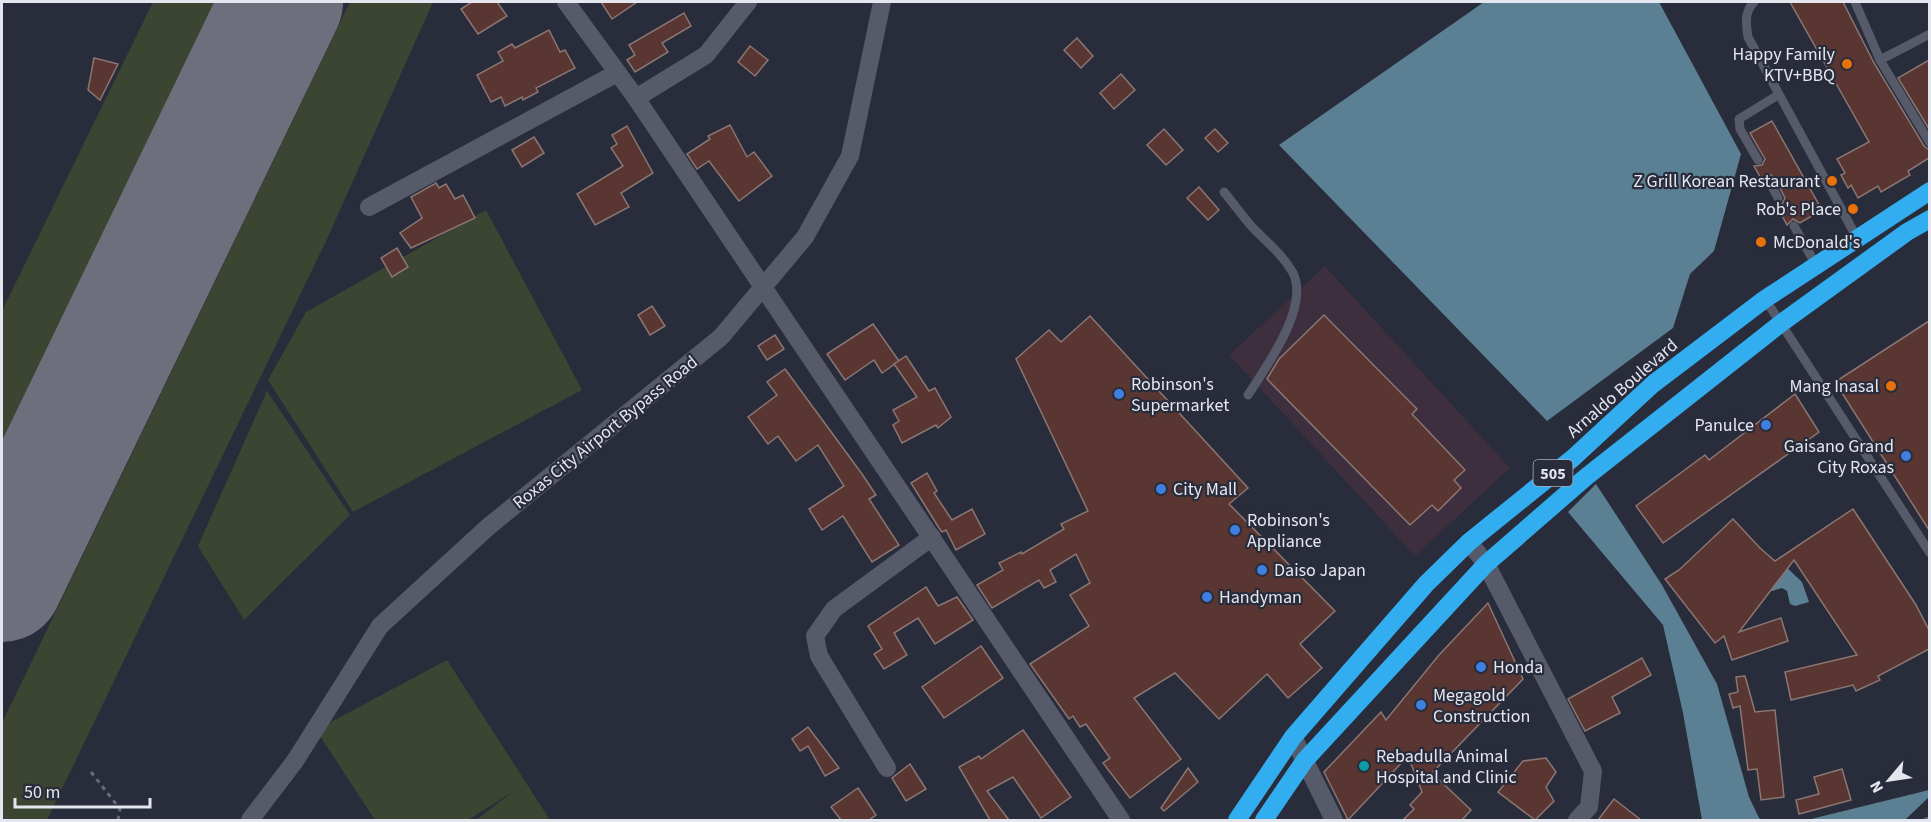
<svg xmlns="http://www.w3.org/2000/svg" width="1931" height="822" font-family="'Source Sans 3',sans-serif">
<rect width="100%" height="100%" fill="#292c3a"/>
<!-- industrial -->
<polygon fill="#3d2f3d" points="1325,266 1510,468 1415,556 1229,355"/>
<!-- green -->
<g fill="#3c4532">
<polygon points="153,2 215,2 2,443 2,311"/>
<polygon points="350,2 433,2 327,239 47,820 2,820 2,723"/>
<polygon points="486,210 582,390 353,512 268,380 306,312"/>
<polygon points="267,391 350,515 244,620 198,546"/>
<polygon points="447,660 550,820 476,820 515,790 468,820 375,820 316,730"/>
</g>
<!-- water -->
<g fill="#5b7f93">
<polygon points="1484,2 1659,2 1741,154 1714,251 1690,274 1673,328 1547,421 1279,145"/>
<polygon points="1596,484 1662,585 1717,684 1749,797 1759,818 1763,820 1702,820 1683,713 1663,625 1568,512"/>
<polygon points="1783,564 1802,582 1809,602 1795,606 1790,604 1787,591 1782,588 1772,591 1767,586"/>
<polygon points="1929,790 1929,797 1905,820 1807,820"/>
</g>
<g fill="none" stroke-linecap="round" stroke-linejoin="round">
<!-- runway -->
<polyline stroke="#6d707c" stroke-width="122" points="2,581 282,2"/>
</g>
<!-- building -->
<g fill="#593632" stroke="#8a7673" stroke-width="1.5">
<polygon points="472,2 497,2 507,16 478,34 461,9"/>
<polygon points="601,2 637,2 612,19"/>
<polygon points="1790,2 1843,2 1874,63 1924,146 1929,150 1929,158 1908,171 1910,175 1881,192 1878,186 1858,198 1851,185 1848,188 1841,175 1845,173 1837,159 1869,142"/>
<polygon points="684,13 691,26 662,43 668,52 635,72 627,60 635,55 629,45"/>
<polygon points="549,30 560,52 565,50 575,68 536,88 538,92 523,100 522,97 505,106 501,97 491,102 477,75 503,61 498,52 512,44 515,48"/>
<polygon points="1077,38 1093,56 1081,68 1064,50"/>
<polygon points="750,46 768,60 755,76 738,62"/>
<polygon points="94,58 118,64 100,100 88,90"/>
<polygon points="1929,60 1929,129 1898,78"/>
<polygon points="1121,74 1135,90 1114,109 1100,93"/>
<polygon points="1772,121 1822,210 1800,223 1793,219 1787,225 1776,204 1782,204 1785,198 1775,178 1769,174 1762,180 1754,166 1762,165 1765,159 1750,133"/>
<polygon points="730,125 747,157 754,152 772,176 739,201 709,161 697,169 687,154 710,139 708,136"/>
<polygon points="627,126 653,173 621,193 629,207 595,225 577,194 623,166 611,148 617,144 612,135"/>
<polygon points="1164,129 1183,150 1166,165 1147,145"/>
<polygon points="1215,129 1228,143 1218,152 1205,138"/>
<polygon points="534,137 544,153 522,167 512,150"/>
<polygon points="436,183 439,188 446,184 455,199 463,195 475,218 411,248 400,233 422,218 411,197"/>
<polygon points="1199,187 1219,210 1208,220 1187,198"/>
<polygon points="397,248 408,267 392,277 381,258"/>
<polygon points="652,306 665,326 650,335 638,315"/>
<polygon points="1324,315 1417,409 1412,414 1465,470 1454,480 1461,488 1438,511 1432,505 1410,525 1267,379 1279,359"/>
<polygon points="1090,316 1248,488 1229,504 1335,611 1300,644 1322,668 1288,698 1267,674 1219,719 1175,673 1134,698 1181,759 1130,798 1103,763 1110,758 1086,724 1080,727 1073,716 1069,719 1030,664 1089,626 1070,595 1090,583 1076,554 1050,570 1056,582 1044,588 1039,580 992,608 977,585 1003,570 999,563 1021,552 1022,554 1064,529 1061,524 1088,511 1016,359 1049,330 1061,342"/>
<polygon points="1929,321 1929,530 1835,382"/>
<polygon points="873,324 899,361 882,373 874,360 845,380 827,354"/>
<polygon points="775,335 784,349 767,360 758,346"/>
<polygon points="906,356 929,391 935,388 951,417 938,428 936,425 902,443 893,425 899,421 893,410 917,397 894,364"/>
<polygon points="785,369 862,474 876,495 869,499 899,545 872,562 843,516 822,530 809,509 844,486 818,445 796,461 778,436 768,444 748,417 777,395 767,382"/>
<polygon points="1795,394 1819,432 1663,543 1636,506 1705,455 1709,460"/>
<polygon points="927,473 937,491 934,493 952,520 972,509 985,534 956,550 946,530 942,532 939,528 911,483"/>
<polygon points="1853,509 1916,605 1929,630 1929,649 1878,676 1880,680 1856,691 1853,685 1791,700 1785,672 1857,655 1794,560 1739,632 1781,618 1788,641 1732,660 1724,636 1715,643 1665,579 1679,570 1733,519 1760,548 1775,561"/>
<polygon points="926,587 938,606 957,597 973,620 935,644 918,618 894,633 907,655 884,669 874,654 882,649 868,626"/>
<polygon points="1488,603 1523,679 1432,773 1471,810 1462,820 1403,820 1414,809 1410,805 1422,792 1408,756 1348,820 1324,772 1381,712 1386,720 1439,655"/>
<polygon points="981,646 1003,678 944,718 922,687"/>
<polygon points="1642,658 1651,675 1612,697 1620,713 1585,731 1568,699"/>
<polygon points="1745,676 1755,712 1775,710 1784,797 1761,800 1757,769 1748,770 1740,706 1733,708 1729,694 1738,692 1736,677"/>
<polygon points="808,727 839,768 825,776 808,746 800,751 792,739"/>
<polygon points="1023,730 1071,797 1041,818 1013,777 987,791 1009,820 990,820 959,767 979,756 981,759"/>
<polygon points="1546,758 1556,772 1546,787 1554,801 1535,820 1498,792 1523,761"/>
<polygon points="910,764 926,789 906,801 892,778"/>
<polygon points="1188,768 1198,782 1164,811 1161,808"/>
<polygon points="1842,769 1851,800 1799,814 1796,800 1819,794 1814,777"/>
<polygon points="858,788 876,815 869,820 841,820 831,807"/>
<polygon points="1614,799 1641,820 1598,820"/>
</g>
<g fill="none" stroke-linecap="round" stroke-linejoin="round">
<!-- path -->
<g stroke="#676a76" stroke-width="3" stroke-dasharray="4.5 4.5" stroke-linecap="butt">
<polyline points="91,772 120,809 118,820"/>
<polyline points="1924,820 1930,817"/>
</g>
<!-- lane -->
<g stroke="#565a69" stroke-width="9">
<path d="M1754 2C1744 12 1746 24 1748 37L1857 238"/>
<polyline points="1855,2 1880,60 1930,143"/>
<polyline points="1880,60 1930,34"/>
<polyline points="1758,160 1740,129 1739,119 1778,95"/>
<polyline points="1769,181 1778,198"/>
<path d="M1224 192C1234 204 1243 217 1253 228 1267 242 1283 255 1293 273 1310 307 1266 367 1248 395"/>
<polyline points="1794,226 1816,265"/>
<polyline points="1765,299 1930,553"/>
</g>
<!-- street -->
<g stroke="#565a69" stroke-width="18">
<polyline points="566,2 636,98 1121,820"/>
<polyline points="636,98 706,55 748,2"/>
<polyline points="369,207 617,73"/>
<polyline points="1469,542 1486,564 1593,771 1589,807 1577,820"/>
<polyline points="1293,737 1334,820"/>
<polyline points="887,768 819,656 815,636 834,609 932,537"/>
<polyline points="250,820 295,761 380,626 488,527 721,337 805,237 850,156 882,2"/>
</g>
<!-- highway -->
<g stroke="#32aef0" stroke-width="18">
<polyline points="1237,820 1293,737 1426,584 1469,542 1573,458 1653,384 1765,299 1930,191"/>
<polyline points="1264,820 1305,760 1486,564 1586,477 1780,324 1907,232 1930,219"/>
</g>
</g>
<!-- markers -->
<g fill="#e8710a" stroke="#292c3a" stroke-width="2">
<circle cx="1847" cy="64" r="6"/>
<circle cx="1832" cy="181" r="6"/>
<circle cx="1853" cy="209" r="6"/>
<circle cx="1761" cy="242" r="6"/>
<circle cx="1891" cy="386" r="6"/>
</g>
<g fill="#3f7fe0" stroke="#292c3a" stroke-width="2">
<circle cx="1119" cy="394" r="6"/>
<circle cx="1766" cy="425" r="6"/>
<circle cx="1906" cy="456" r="6"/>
<circle cx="1161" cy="489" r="6"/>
<circle cx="1235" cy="530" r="6"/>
<circle cx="1262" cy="570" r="6"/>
<circle cx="1207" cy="597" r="6"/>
<circle cx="1481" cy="667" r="6"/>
<circle cx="1421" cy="705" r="6"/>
</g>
<circle fill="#0f9aa8" stroke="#292c3a" stroke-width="2" cx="1364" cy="766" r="6"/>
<g text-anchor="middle" stroke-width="4.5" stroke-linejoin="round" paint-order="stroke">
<!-- shield labels -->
<rect fill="#292c3a" stroke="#adafb9" stroke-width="1.5" x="1533.5" y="460" width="39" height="26" rx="4.5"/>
<g font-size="16" font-weight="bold" fill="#e5e7f0">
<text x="1553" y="479">505</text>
</g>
<!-- poi labels -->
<g font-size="18" fill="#e5e7f0" stroke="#292c3a" text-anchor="start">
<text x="1835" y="60" text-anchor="end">Happy Family<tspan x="1835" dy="21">KTV+BBQ</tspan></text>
<text x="1820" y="187" text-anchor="end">Z Grill Korean Restaurant</text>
<text x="1841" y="215" text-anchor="end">Rob's Place</text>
<text x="1773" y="248">McDonald's</text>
<text x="1131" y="390">Robinson's<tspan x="1131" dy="21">Supermarket</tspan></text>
<text x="1879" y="392" text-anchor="end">Mang Inasal</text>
<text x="1754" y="431" text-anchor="end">Panulce</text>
<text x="1894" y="452" text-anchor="end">Gaisano Grand<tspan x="1894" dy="21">City Roxas</tspan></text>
<text x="1173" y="495">City Mall</text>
<text x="1247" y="526">Robinson's<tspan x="1247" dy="21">Appliance</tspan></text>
<text x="1274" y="576">Daiso Japan</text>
<text x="1219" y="603">Handyman</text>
<text x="1493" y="673">Honda</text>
<text x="1433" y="701">Megagold<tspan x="1433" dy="21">Construction</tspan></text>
<text x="1376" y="762">Rebadulla Animal<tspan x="1376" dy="21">Hospital and Clinic</tspan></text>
</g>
<!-- street labels -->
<g font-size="18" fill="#e5e7f0" stroke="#292c3a">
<text transform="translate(1622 388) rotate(-41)" y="6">Arnaldo Boulevard</text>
<text transform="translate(605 432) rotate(-39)" y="6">Roxas City Airport Bypass Road</text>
</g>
</g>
<!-- border -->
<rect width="1931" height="822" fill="none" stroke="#e5e7f0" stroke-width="6"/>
<!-- north arrow -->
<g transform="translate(1889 780) rotate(241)" stroke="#292c3a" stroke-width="4.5" paint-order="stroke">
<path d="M0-4.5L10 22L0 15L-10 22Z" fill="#e5e7f0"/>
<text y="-9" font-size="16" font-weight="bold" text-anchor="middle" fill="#e5e7f0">N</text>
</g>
<!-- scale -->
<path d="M15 798v9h135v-9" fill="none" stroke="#e5e7f0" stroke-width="3"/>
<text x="24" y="798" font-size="18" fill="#e5e7f0" stroke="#292c3a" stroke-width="4.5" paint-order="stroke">50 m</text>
</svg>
